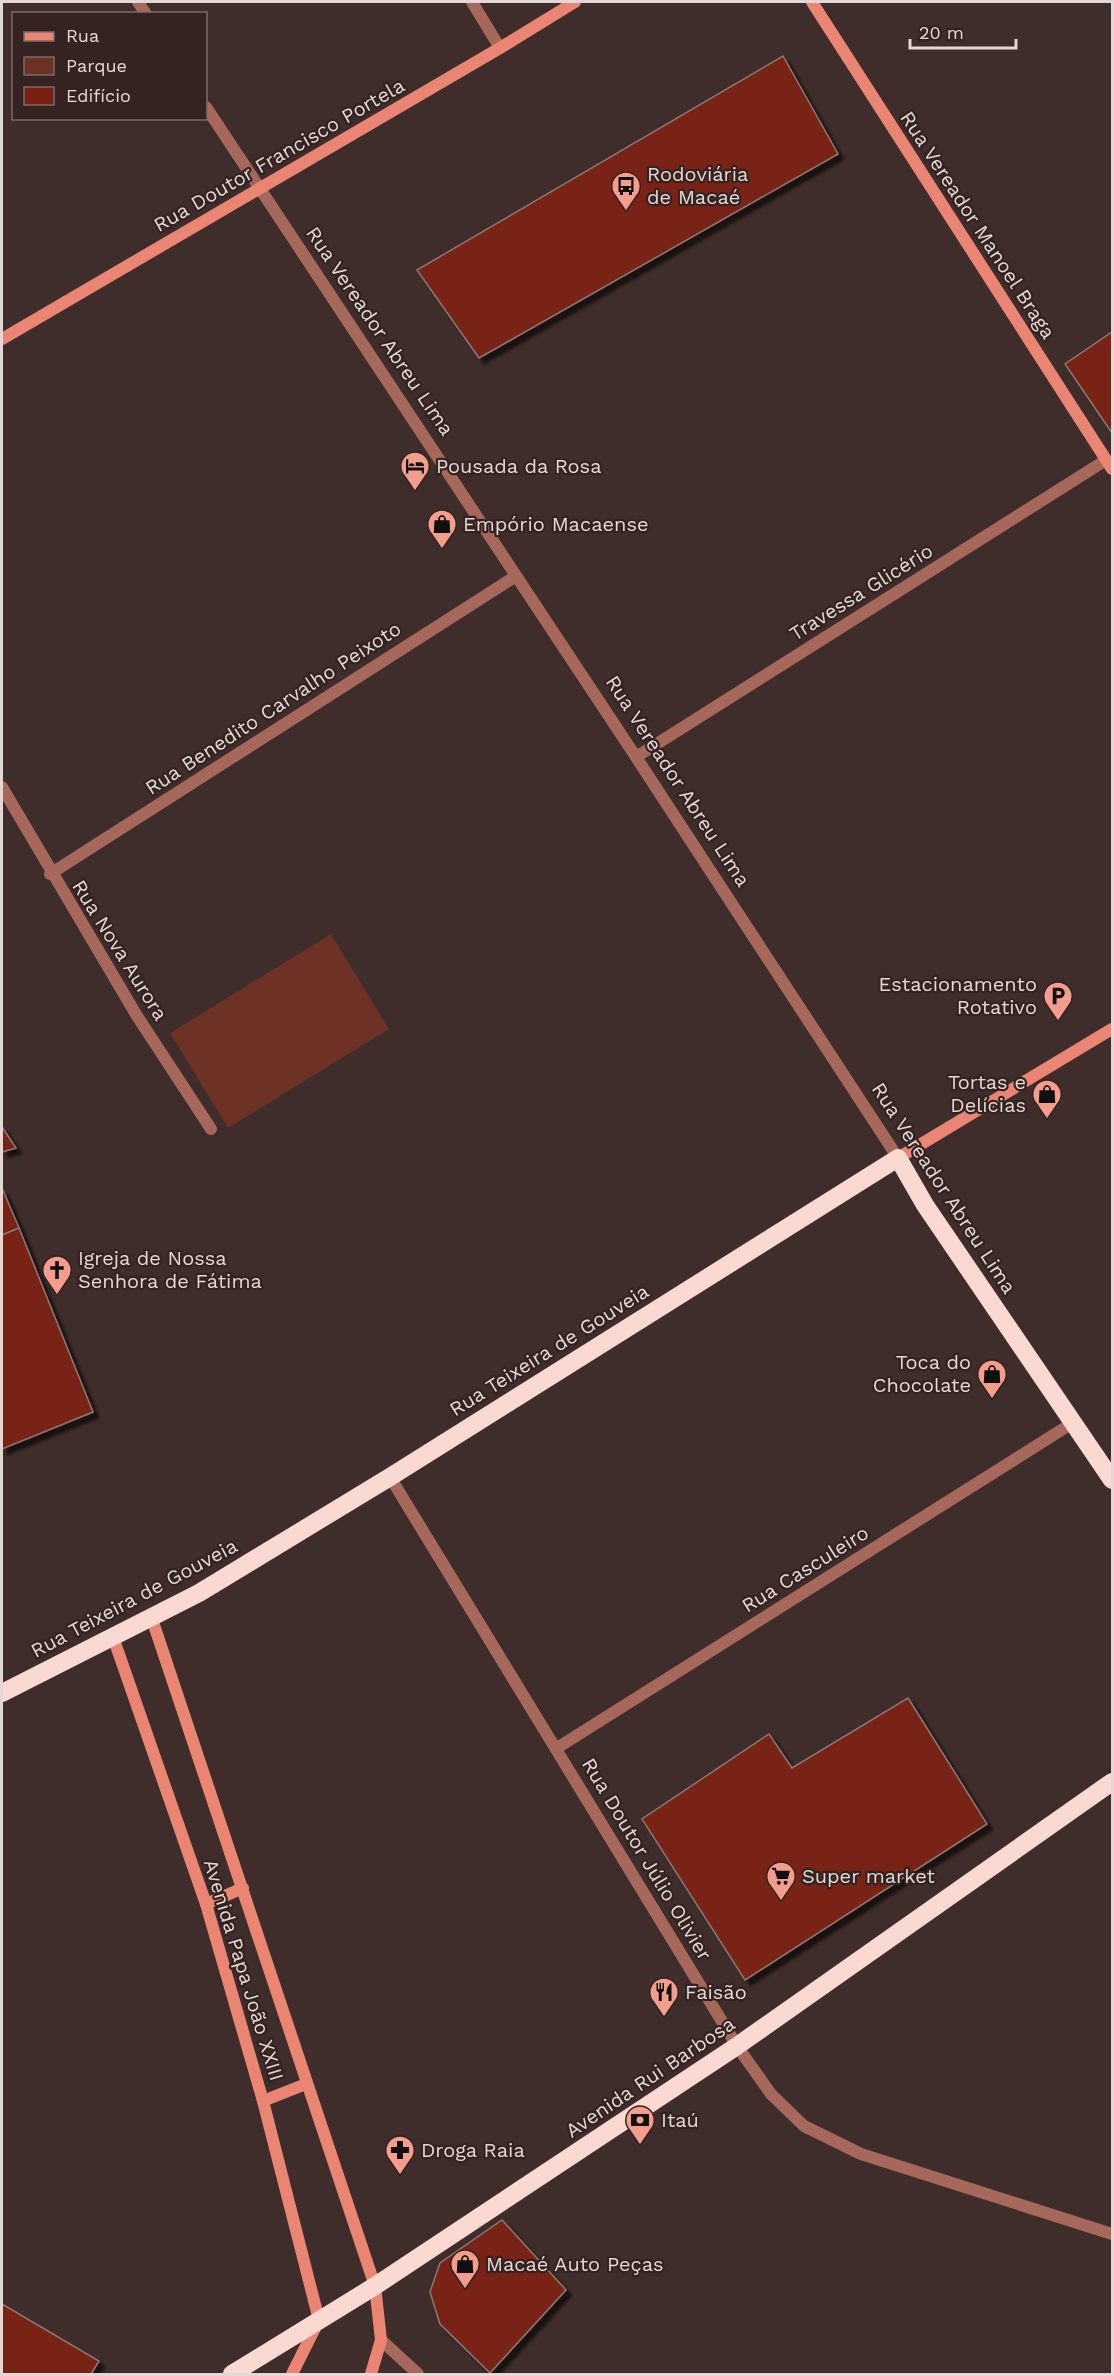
<svg xmlns="http://www.w3.org/2000/svg" width="1114" height="2376" font-family="'Work Sans',sans-serif">
<defs>
<filter id="shadow"><feDropShadow dx="5.5" dy="5.5" stdDeviation="1.5" flood-color="#0009"/></filter>
</defs>
<rect width="100%" height="100%" fill="#3e2d2a"/>
<!-- green -->
<polygon fill="#6e3126" points="331,934 389,1029 228,1128 170,1033"/>
<!-- building -->
<g fill="#792013" stroke="#8b7773" stroke-width="1.5" filter="url(#shadow)">
<polygon points="783,56 838,154 479,358 417,270"/>
<polygon points="1112,332 1112,433 1065,364"/>
<polygon points="2,1127 16,1148 2,1152"/>
<polygon points="2,1188 19,1228 2,1235"/>
<polygon points="19,1228 93,1412 2,1449 2,1235"/>
<polygon points="908,1698 987,1824 745,1980 642,1819 769,1734 792,1768"/>
<polygon points="502,2220 566,2290 490,2373 440,2324 430,2292 440,2263"/>
<polygon points="2,2304 99,2361 91,2374 2,2374"/>
</g>
<g fill="none" stroke-linecap="round" stroke-linejoin="round">
<!-- street -->
<g stroke="#a7685c" stroke-width="12">
<polyline points="138,2 146,14"/>
<polyline points="472,2 500,48"/>
<polyline points="206,107 636,757 898,1158"/>
<polyline points="636,757 1106,460"/>
<polyline points="2,787 137,1016 211,1129"/>
<polyline points="50,874 516,576"/>
<polyline points="390,1477 737,2046 771,2094 804,2126 861,2154 1112,2234"/>
<polyline points="557,1748 1074,1422"/>
<polyline points="381,2340 418,2374"/>
</g>
<!-- secondary -->
<g stroke="#e98572" stroke-width="12">
<polyline points="812,2 1112,469"/>
<polyline points="2,339 500,48 575,2"/>
<polyline points="898,1158 1112,1029"/>
<polyline points="152,1619 375,2286 381,2340 371,2374"/>
<polyline points="113,1637 206,1904 263,2101 319,2320 292,2374"/>
<polyline points="206,1904 243,1888"/>
<polyline points="263,2101 306,2084"/>
</g>
<!-- highway -->
<g stroke="#f9d9d2" stroke-width="18">
<polyline points="2,1693 199,1593 390,1477 898,1158 925,1205 1112,1480"/>
<polyline points="232,2374 375,2286 737,2046 1112,1782"/>
</g>
</g>
<!-- icons -->
<defs>
<g id="bus-pin" transform="scale(1.5)"><path d="M0 17L-7.5 6A9.5 9.5 0 1 1 7.5 6Z" fill="#f49d8c" stroke="#342320"/><path d="M-5-6H5V4H4V6H2V4H-2V6H-4V4H-5ZM-3.5-4V0h7V-4ZM-3.5 1.2v1.5H-2V1.2ZM2 1.2v1.5H3.5V1.2Z" fill="#111"/></g>
<g id="hotel-pin" transform="scale(1.5)"><path d="M0 17L-7.5 6A9.5 9.5 0 1 1 7.5 6Z" fill="#f49d8c" stroke="#342320"/><path d="M-6-4.5h1.5V1H6V5H4.5V3h-9V5H-6ZM-4 0a1.8 1.8 0 1 1 3.6 0ZM.5 0V-2.5h3Q6-2.5 6 0Z" fill="#111"/></g>
<g id="shop-pin" transform="scale(1.5)"><path d="M0 17L-7.5 6A9.5 9.5 0 1 1 7.5 6Z" fill="#f49d8c" stroke="#342320"/><path d="M-5-2.5h2.3a2.7 3.5 0 0 1 5.4 0H5L5.5 6h-11ZM-1.5-2.5h3a1.5 2.3 0 0 0-3 0Z" fill="#111"/></g>
<g id="parking-pin" transform="scale(1.5)"><path d="M0 17L-7.5 6A9.5 9.5 0 1 1 7.5 6Z" fill="#f49d8c" stroke="#342320"/><path d="M-3.5-5.5H1a3.5 3.5 0 0 1 0 7H-1V5.5H-3.5ZM-1-3.4V-.6H.8a1.4 1.4 0 0 0 0-2.8Z" fill="#111"/></g>
<g id="church-pin" transform="scale(1.5)"><path d="M0 17L-7.5 6A9.5 9.5 0 1 1 7.5 6Z" fill="#f49d8c" stroke="#342320"/><path d="M-1.2-6h2.4v3.5h3.3v2.4h-3.3V6h-2.4V-.1h-3.3v-2.4h3.3Z" fill="#111"/></g>
<g id="supermarket-pin" transform="scale(1.5)"><path d="M0 17L-7.5 6A9.5 9.5 0 1 1 7.5 6Z" fill="#f49d8c" stroke="#342320"/><path d="M-6-5.5h2.5l.6 2H6L4.5 2H-2.5L-4.4-4H-6ZM-1.5 3.2a1.3 1.3 0 1 0 .1 0ZM3 3.2a1.3 1.3 0 1 0 .1 0Z" fill="#111"/></g>
<g id="restaurant-pin" transform="scale(1.5)"><path d="M0 17L-7.5 6A9.5 9.5 0 1 1 7.5 6Z" fill="#f49d8c" stroke="#342320"/><path d="M-5-6h1v4h1v-4h1v4h1v-4h1v5L-1.5 .5V6h-2V.5L-5-1ZM5-6V6H3V1.5H1.5Q1.5-4 5-6Z" fill="#111"/></g>
<g id="bank-pin" transform="scale(1.5)"><path d="M0 17L-7.5 6A9.5 9.5 0 1 1 7.5 6Z" fill="#f49d8c" stroke="#342320"/><path d="M-6-4H6V4H-6ZM0-2.3a2.3 2.3 0 1 0 0 4.6a2.3 2.3 0 1 0 0-4.6Z" fill="#111"/></g>
<g id="pharmacy-pin" transform="scale(1.5)"><path d="M0 17L-7.5 6A9.5 9.5 0 1 1 7.5 6Z" fill="#f49d8c" stroke="#342320"/><path d="M-2-6h4v4h4v4h-4v4h-4v-4h-4v-4h4Z" fill="#111"/></g>
</defs>
<g fill-rule="evenodd">
<use href="#bus-pin" x="626" y="186"/>
<use href="#hotel-pin" x="415" y="466"/>
<use href="#shop-pin" x="442" y="524"/>
<use href="#parking-pin" x="1058" y="996"/>
<use href="#shop-pin" x="1047" y="1094"/>
<use href="#church-pin" x="57" y="1270"/>
<use href="#shop-pin" x="992" y="1374"/>
<use href="#supermarket-pin" x="781" y="1876"/>
<use href="#restaurant-pin" x="664" y="1992"/>
<use href="#bank-pin" x="640" y="2120"/>
<use href="#pharmacy-pin" x="400" y="2150"/>
<use href="#shop-pin" x="465" y="2264"/>
</g>
<g text-anchor="middle" stroke-width="4.5" stroke-linejoin="round" paint-order="stroke">
<!-- street labels -->
<g font-size="20" fill="#e3d8d5" stroke="#342320">
<text transform="translate(279 155) rotate(-30)" y="7">Rua Doutor Francisco Portela</text>
<text transform="translate(978 225) rotate(57)" y="7">Rua Vereador Manoel Braga</text>
<text transform="translate(380 331) rotate(56)" y="7">Rua Vereador Abreu Lima</text>
<text transform="translate(861 592) rotate(-32)" y="7">Travessa Glicério</text>
<text transform="translate(273 708) rotate(-33)" y="7">Rua Benedito Carvalho Peixoto</text>
<text transform="translate(678 781) rotate(57)" y="7">Rua Vereador Abreu Lima</text>
<text transform="translate(120 950) rotate(58)" y="7">Rua Nova Aurora</text>
<text transform="translate(944 1188) rotate(57)" y="7">Rua Vereador Abreu Lima</text>
<text transform="translate(549 1350) rotate(-32)" y="7">Rua Teixeira de Gouveia</text>
<text transform="translate(805 1569) rotate(-32)" y="7">Rua Casculeiro</text>
<text transform="translate(134 1598) rotate(-28)" y="7">Rua Teixeira de Gouveia</text>
<text transform="translate(647 1859) rotate(59)" y="7">Rua Doutor Júlio Olivier</text>
<text transform="translate(244 1970) rotate(73)" y="7">Avenida Papa João XXIII</text>
<text transform="translate(650 2077) rotate(-34)" y="7">Avenida Rui Barbosa</text>
</g>
<!-- poi labels -->
<g font-size="20" fill="#e3d8d5" stroke="#342320" text-anchor="start">
<text x="647" y="181">Rodoviária<tspan x="647" dy="23">de Macaé</tspan></text>
<text x="436" y="473">Pousada da Rosa</text>
<text x="463" y="531">Empório Macaense</text>
<text x="1037" y="991" text-anchor="end">Estacionamento<tspan x="1037" dy="23">Rotativo</tspan></text>
<text x="1026" y="1089" text-anchor="end">Tortas e<tspan x="1026" dy="23">Delícias</tspan></text>
<text x="78" y="1265">Igreja de Nossa<tspan x="78" dy="23">Senhora de Fátima</tspan></text>
<text x="971" y="1369" text-anchor="end">Toca do<tspan x="971" dy="23">Chocolate</tspan></text>
<text x="802" y="1883">Super market</text>
<text x="685" y="1999">Faisão</text>
<text x="661" y="2127">Itaú</text>
<text x="421" y="2157">Droga Raia</text>
<text x="486" y="2271">Macaé Auto Peças</text>
</g>
</g>
<!-- border -->
<rect width="1114" height="2376" fill="none" stroke="#e3d8d5" stroke-width="6"/>
<!-- legend -->
<rect x="12" y="12" width="195" height="108" fill="#342320" stroke="#7a6b68" stroke-width="1.5"/>
<rect x="24" y="32" width="30" height="9" fill="#e98572" stroke="#7a6b68" stroke-width="1.5"/>
<text x="66" y="42" font-size="18" fill="#e3d8d5">Rua</text>
<rect x="24" y="57" width="30" height="18" fill="#6e3126" stroke="#7a6b68" stroke-width="1.5"/>
<text x="66" y="72" font-size="18" fill="#e3d8d5">Parque</text>
<rect x="24" y="87" width="30" height="18" fill="#792013" stroke="#7a6b68" stroke-width="1.5"/>
<text x="66" y="102" font-size="18" fill="#e3d8d5">Edifício</text>
<!-- scale -->
<path d="M910 39v9h106v-9" fill="none" stroke="#e3d8d5" stroke-width="3"/>
<text x="919" y="39" font-size="18" fill="#e3d8d5" stroke="#342320" stroke-width="4.5" paint-order="stroke">20 m</text>
</svg>
